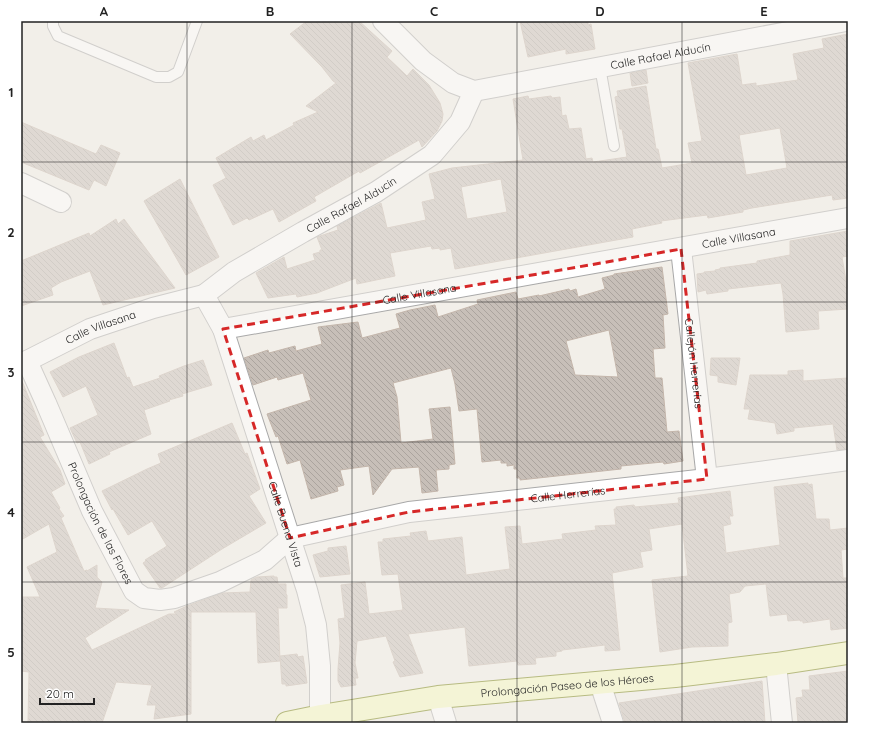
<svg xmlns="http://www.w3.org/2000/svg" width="869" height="744" font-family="Quicksand,sans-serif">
<defs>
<pattern id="building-back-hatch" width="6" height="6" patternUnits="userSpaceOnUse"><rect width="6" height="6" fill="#c7bfb8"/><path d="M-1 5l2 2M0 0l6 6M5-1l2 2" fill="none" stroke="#aba49e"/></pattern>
</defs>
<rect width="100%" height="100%" fill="#f2efe9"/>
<!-- building -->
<g fill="url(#building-back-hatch)" stroke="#c4b6ab" fill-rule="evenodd">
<polygon points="307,21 359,21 392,51 387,57 407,76 413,69 429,85 440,103 443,114 442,121 437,131 422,147 419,140 360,173 359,171 314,197 316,201 279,222 273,209 249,220 247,218 233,225 213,185 226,178 216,158 251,137 253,141 264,135 266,140 294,125 293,123 318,112 306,106 336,83 333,81 322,67 290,34"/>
<polygon points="520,21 588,21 588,25 591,24 595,49 566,54 566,49 528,57"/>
<path d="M848 34V198L833 200 832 195 752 208 743 210V212L708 218 707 215 661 221 662 223 632 229 633 237 455 269 451 248 440 250V248L432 249 431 246 390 253 395 276 357 284 356 278 317 293 297 297 296 294 268 298 256 273 284 257 287 269 315 260 313 254 320 252V250H322L317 237 338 230 337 226 381 203 387 228 426 220 422 202 435 199 429 174 452 168 523 160 513 99 528 96 529 99 551 96 552 98 560 97 562 116 566 115 569 129 581 128 586 159 592 158 593 162 627 157 622 129H620L615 97 618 96 617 91 646 86 656 149H658L662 168 692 163 688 143 702 141 688 63 737 54 742 85 756 83V86L798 80 793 54 824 48 822 39ZM780 128 787 168 746 175 739 135ZM501 179 507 212 467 219 461 187Z"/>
<polygon points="646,70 648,83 632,86 630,73"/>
<polygon points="21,122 96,154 101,145 120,153 106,186 94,180 89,190 21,162"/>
<polygon points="180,179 219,257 186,275 144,201"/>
<polygon points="116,219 118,224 124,219 175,288 103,305 90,271 61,282 51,288 53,295 21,306 21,261 89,233 90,236"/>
<polygon points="848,231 848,256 842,257 848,293 848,309 818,311 819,329 786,332 783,294 781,283 728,289 728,291 707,294 706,290 698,292 697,274 704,273 704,272 715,271 715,270 720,269 720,268 757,263 757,261 790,255 790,241"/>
<path d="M662 267 668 314 663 315 665 348 653 349 655 378H662L667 432 679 431 683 461 664 464 663 462 621 466V469L520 480V478H517V469H514V465L507 466V463H501V460L482 462 477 409 459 411 455 384 451 368 393 383 397 397 401 443 433 439 429 409 450 407 455 464 449 465V469L436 470 438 491 422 493 419 467 392 469 373 495 369 466 340 470 344 485 337 487 338 491 311 499 300 460 287 464 278 436 276 437 267 414 311 400 303 373 278 380 277 377 253 385 244 358 268 350 269 353 295 346 296 351 322 344 318 327 358 322 362 338 400 328 396 314 410 310 435 305 438 317 478 304 477 300 516 292 518 299 539 295V296L569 289 570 291 576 289 578 297 605 289 602 278 614 275V274ZM609 330 618 377 575 375 566 341Z"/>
<polygon points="114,343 127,378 129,377 133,387 160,378 159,376 184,366 203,360 212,385 182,394 183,396 169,400 170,401 144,410 151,434 109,452 110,454 89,464 80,442 77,443 70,428 98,415 86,386 63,397 50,372 79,357"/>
<polygon points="711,358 740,358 736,385 718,382 718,376 710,375"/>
<polygon points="803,370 803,381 848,378 848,449 837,450 833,424 794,428 794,431 777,434 775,423 748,419 750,409 744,409 750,375 788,375 788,371"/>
<polygon points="21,381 22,381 44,435 40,437 60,470 65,484 51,492 60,508 59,509 64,516 61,518 84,571 87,570 87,571 97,565 97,577 102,582 95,608 129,610 85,638 92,650 169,614 176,614 174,612 187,606 222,593 250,592 251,580 257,577 274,576 274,577 277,577 278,584 286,584 286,594 287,595 287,608 278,608 280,661 258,663 256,612 191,612 191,714 154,719 156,705 147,705 152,685 116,682 102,723 28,723 29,672 21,671 21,597 40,597 27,567 57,552 49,524 21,540"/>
<polygon points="232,423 245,454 247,453 260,489 249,496 266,523 222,549 162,588 160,588 143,563 146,561 145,560 167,546 152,521 128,535 113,509 112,510 102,491 147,469 161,463 158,454"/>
<polygon points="808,483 808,485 812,484 816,519 829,519 830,530 848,528 848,549 841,550 843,578 847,578 848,593 848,628 831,630 830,619 803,623 803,621 800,621 800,620 788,621 787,614 770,616 766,584 745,586 740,592 729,594 732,622 728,623 728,646 692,647 660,652 652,580 688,576 682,524 649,529 652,550 640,552 643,567 612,573 620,650 605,651 605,645 562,650 562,651 556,652 556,656 535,658 536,664 518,665 517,661 469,666 465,627 408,634 423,673 400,677 393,662 395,661 386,636 357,641 355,663 358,678 355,678 356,685 341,687 338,681 338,669 340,643 338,619 345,618 341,585 365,582 369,614 403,610 398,574 382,575 378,542 383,542 383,539 411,536 410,533 426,531 428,541 462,537 466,575 510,569 505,527 520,526 522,544 563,539 562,534 596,530 595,526 616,525 614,509 616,509 616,507 634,505 635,507 679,503 678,498 730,491 733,516 729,516 731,524 723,526 726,553 780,545 774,487"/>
<polygon points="346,546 350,574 320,577 313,555 328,551 328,548"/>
<polygon points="297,654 298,657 303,656 307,683 286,686 286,684 282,684 280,656"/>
<polygon points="848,671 848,723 798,723 796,698 803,697 802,690 810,690 809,676"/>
<polygon points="762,681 765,723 625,723 619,703"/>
</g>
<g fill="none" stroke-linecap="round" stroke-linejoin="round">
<!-- lane casing -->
<g stroke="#a9a9a9" stroke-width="12">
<g id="lane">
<polyline points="53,21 53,26 58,36 156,77 169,77 178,72 197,21"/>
<polyline points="600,67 614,146"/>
</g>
</g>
<!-- street casing -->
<g stroke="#a9a9a9" stroke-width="22">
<g id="street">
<path id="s1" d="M383 21 423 61 453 83 474 91 846 21"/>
<polyline points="21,183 61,202"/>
<path id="s2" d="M681 249 707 479"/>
<path id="s3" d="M204 295 234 272 303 232 376 192 432 155 460 122 474 91"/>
<path id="s4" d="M223 329 290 538 307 590 316 625 320 666V723"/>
<path id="s5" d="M27 361 46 403 92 511 134 591 144 598 160 600 174 598 220 582 265 560 290 538 409 512 707 479 848 460"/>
<path id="s6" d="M21 364 90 329 153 308 204 295 223 329C431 291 640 256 848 218"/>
<polyline points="776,664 782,723"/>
<polyline points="600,683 613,723"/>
<polyline points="438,697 446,723"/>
</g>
</g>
<!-- secondary casing -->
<g stroke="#707d05" stroke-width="24">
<g id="secondary">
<path id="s7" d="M287 723 321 716 438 697 675 676 776 664 848 653"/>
</g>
</g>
<!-- lane -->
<use href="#lane" stroke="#fff" stroke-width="10"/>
<!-- street -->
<use href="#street" stroke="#fff" stroke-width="20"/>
<!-- secondary -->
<use href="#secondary" stroke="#f7fabf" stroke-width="22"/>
</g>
<!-- marked area -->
<path d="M0 0H869V744H0ZM681 249 707 479 409 512 290 538 223 329Z" fill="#f2efe9" fill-opacity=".55" fill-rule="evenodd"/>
<path fill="none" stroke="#d62828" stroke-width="3" stroke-dasharray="8 5" stroke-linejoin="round" d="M681 249 707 479 409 512 290 538 223 329Z"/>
<!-- grid -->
<path fill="none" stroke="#222" stroke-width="1" stroke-opacity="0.55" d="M187 21V723M352 21V723M517 21V723M682 21V723M21 162H848M21 302H848M21 442H848M21 582H848"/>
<g text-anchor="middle" stroke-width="3.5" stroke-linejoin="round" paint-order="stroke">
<!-- street labels -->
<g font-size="11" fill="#222" stroke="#fff">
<text dy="4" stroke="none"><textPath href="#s1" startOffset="306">Calle Rafael Alducín</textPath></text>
<text dy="4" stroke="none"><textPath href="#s3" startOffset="173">Calle Rafael Alducín</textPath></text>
<text dy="4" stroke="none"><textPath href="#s6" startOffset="759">Calle Villasana</textPath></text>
<text dy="4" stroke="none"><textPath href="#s6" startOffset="435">Calle Villasana</textPath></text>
<text dy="4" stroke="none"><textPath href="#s6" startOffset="88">Calle Villasana</textPath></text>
<text dy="4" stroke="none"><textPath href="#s2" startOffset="115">Callejón Herrerías</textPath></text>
<text dy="4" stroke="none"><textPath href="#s5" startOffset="710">Calle Herrerías</textPath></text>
<text dy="4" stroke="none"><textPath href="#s5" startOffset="178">Prolongación de las Flores</textPath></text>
<text dy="4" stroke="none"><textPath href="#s4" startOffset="205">Calle Buena Vista</textPath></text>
<text dy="4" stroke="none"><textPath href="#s7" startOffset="283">Prolongación Paseo de los Héroes</textPath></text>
</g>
</g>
<!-- border -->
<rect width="869" height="744" fill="none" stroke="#ffffff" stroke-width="44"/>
<!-- scale -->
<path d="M40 698v6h54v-6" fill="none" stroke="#222222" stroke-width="2"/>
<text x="46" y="698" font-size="12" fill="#222222" stroke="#ffffff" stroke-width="3" paint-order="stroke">20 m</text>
<rect x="22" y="22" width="825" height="700" fill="none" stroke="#222" stroke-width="1.5"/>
<g font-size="13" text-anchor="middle" font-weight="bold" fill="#222">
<text x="104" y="16">A</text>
<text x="270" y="16">B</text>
<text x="434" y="16">C</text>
<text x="600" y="16">D</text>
<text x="764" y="16">E</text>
<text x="11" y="97">1</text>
<text x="11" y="237">2</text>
<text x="11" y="377">3</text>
<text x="11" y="517">4</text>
<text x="11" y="657">5</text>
</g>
</svg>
